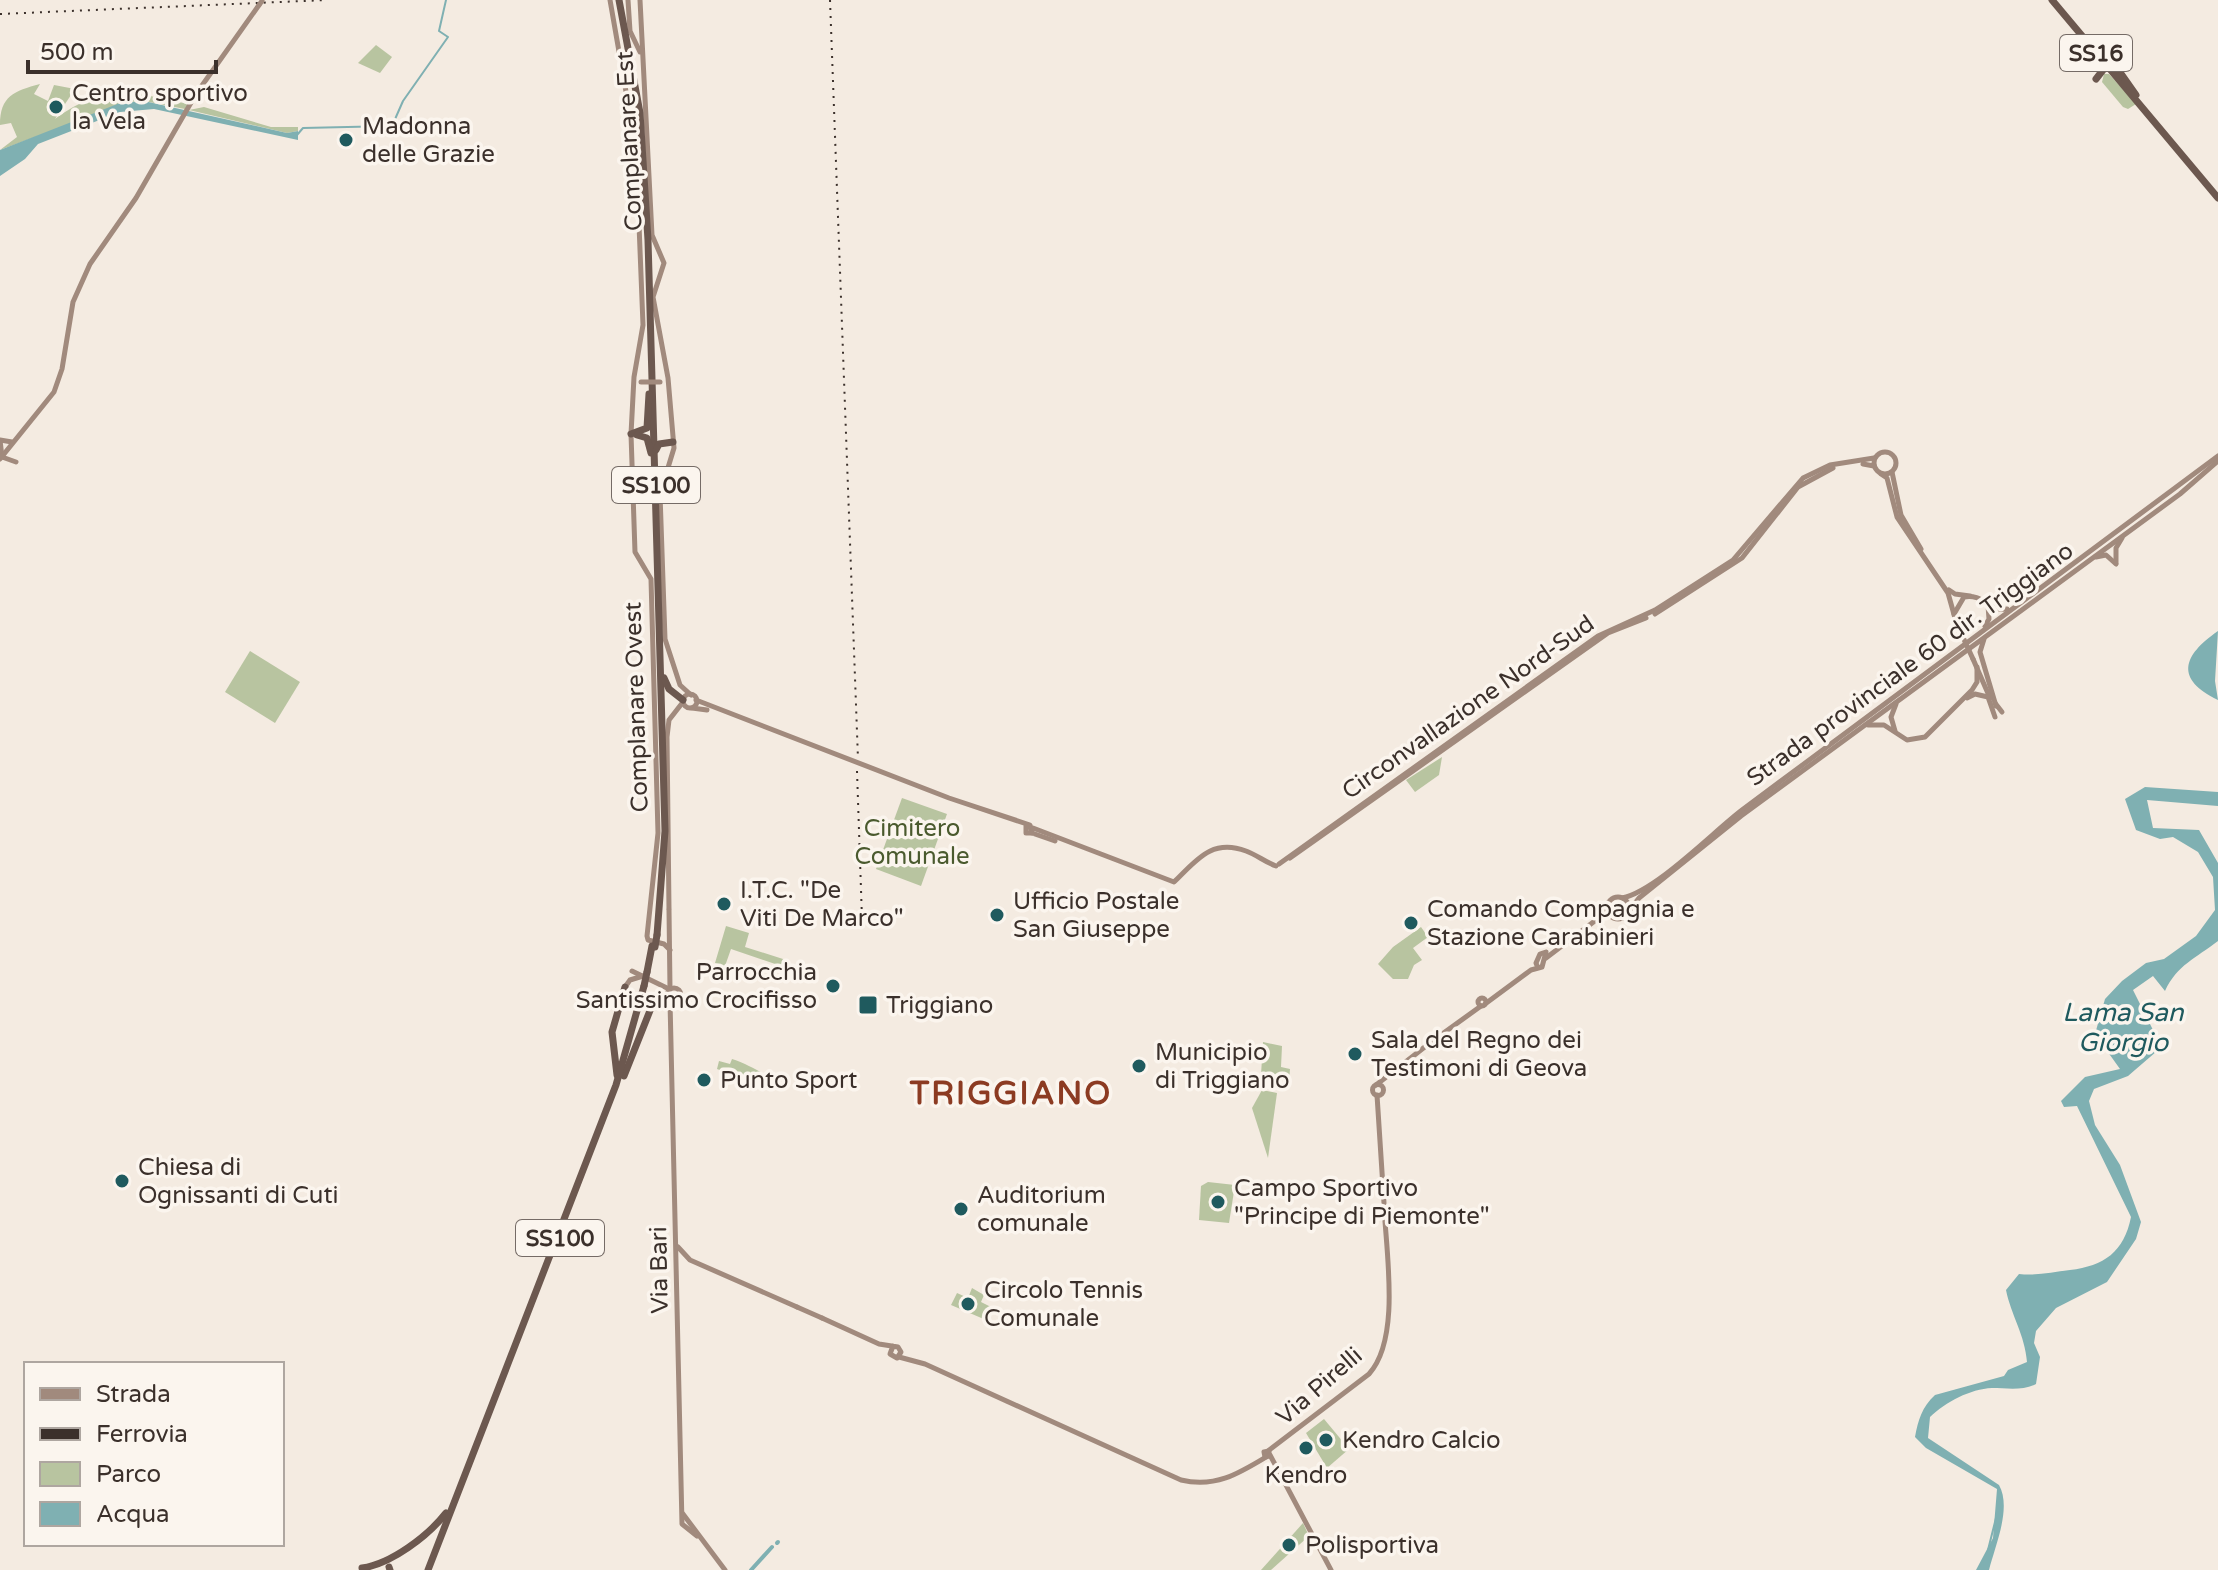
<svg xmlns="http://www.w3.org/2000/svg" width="2218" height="1570" font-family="'Varela Round',sans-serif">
<rect width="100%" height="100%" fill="#f4ebe1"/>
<!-- green -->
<g fill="#b8c4a0">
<polygon points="376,45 392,57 380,73 358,63"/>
<polygon points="2104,74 2109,74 2136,104 2128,109 2123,107 2102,82"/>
<path d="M40 84 34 94 48 101 54 85 75 89 55 119C102 84 135 92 188 104L185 109 144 101 129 102 0 150 17 137 11 123 0 125C0 96 14 91 40 84Z"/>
<polygon points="204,107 271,127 298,127 298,131 287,133 189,110"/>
<polygon points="250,651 300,682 275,723 225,692"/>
<polygon points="1442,757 1439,775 1415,792 1406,780"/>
<polygon points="902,798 947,814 921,886 876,869"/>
<polygon points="726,926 749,933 745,947 783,959 781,966 731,949 725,966 715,963"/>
<polygon points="1421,927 1428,937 1413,948 1422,960 1414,965 1408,979 1393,979 1378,964 1393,947"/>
<polygon points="1263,1042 1282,1046 1281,1067 1290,1069 1289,1082 1261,1075"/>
<path d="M732 1059C749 1064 759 1073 775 1078L772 1089 717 1069 719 1061 730 1064Z"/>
<polygon points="1262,1090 1277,1093 1268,1158 1252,1108"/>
<polygon points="1208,1182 1235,1185 1229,1223 1199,1220 1201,1186"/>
<polygon points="972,1288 984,1295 981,1302 991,1307 986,1320 951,1305 957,1293 968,1298"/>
<polygon points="1324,1419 1349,1449 1327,1468 1306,1433"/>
<polygon points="1303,1523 1309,1536 1271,1570 1261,1570"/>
</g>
<!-- water -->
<g fill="#7fb0b2">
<polygon points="144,101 287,133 298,131 298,140 154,109 120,112 38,144 25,159 0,176 0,150 120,103"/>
<path d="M2218 631 2215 681 2218 700C2175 679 2182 656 2218 631Z"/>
<path d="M2145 787 2218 792V806L2147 800 2153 828 2199 830 2218 863V941C2196 958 2177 965 2165 991L2153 976 2133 990 2157 1038V1051L2128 1076 2094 1089 2089 1101 2095 1125 2120 1165 2141 1222 2136 1239 2107 1282 2056 1308 2036 1331 2034 1343 2040 1357 2036 1384C2023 1391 2006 1388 1992 1388 1970 1389 1946 1402 1930 1417L1928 1438 1999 1485C2012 1508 1995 1546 1989 1570H1976L1993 1538 1997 1489 1926 1448 1915 1437C1918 1420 1922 1407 1935 1395L2004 1376 2008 1370 2027 1362C2025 1335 2011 1315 2006 1290L2019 1274C2037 1276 2052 1272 2070 1270 2104 1266 2124 1252 2131 1217L2077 1106 2064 1107 2061 1101 2085 1077 2120 1069 2095 1034 2105 999 2122 981 2146 963 2164 959 2196 936 2215 910 2213 877 2198 852 2173 837 2160 839 2136 830 2125 799Z"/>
</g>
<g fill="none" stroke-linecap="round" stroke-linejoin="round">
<!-- stream -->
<g stroke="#7fb0b2" stroke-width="2">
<polyline points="297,135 303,128 392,126 403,101 448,37 439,31 446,0"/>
<polyline points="1988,1550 1996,1518"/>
</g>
<!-- canal -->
<g stroke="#7fb0b2" stroke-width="4">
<polyline points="777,1543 778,1542"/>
<polyline points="751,1570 772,1547"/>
</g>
<!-- secondary -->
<g stroke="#a18a7d" stroke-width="5">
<polyline points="610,0 636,149 643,325 634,377 631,434 635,552 651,579 658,833 647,936 648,940 664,944 670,950"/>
<polyline points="628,0 630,31 640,52"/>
<polyline points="640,0 652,235 664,263 653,297 668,378 674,448 660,494 665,639 680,685 691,695"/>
<polyline points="12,442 0,440 2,457 16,462"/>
<circle cx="1885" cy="463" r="11"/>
<polyline points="0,459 54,392 62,369 73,302 90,264 136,198 196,94 259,5"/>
<polyline points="1863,464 1874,466"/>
<polyline points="1892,472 1901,515 1921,549"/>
<polyline points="1881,474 1887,478 1897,517 1948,593 1955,618"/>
<polyline points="2096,557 2106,555 2116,564"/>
<polyline points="2116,563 2116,548 2122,538"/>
<polyline points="1949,590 1955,594 1970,596"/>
<polyline points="1655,614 1742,558 1798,487 1833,468"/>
<polyline points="1985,626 1989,619 1988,605"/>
<path d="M1961 633 1954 614 1964 597C1983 593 1989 612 2007 609"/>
<polyline points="1984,639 1980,652 1996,706"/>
<polyline points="1973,659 1990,698"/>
<circle cx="690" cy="701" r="7"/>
<polyline points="1967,698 1975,694 1988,697 1995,717"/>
<polyline points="696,700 949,798 1030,825 1032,833 1026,833 1026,826"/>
<polyline points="1995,703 2002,712"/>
<polyline points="692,708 707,710"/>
<polyline points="1868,725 1884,725 1907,740 1925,737 1972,690 1977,682 1977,667"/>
<polyline points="1895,731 1891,717 1896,704"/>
<path d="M1033 828 1174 882C1196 861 1211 838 1246 851 1257 855 1265 862 1276 866"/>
<polyline points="1032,833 1055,841"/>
<polyline points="1290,858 1608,633 1646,618"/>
<polyline points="1279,864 1598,636 1655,610 1733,560 1803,478 1830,465 1874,458"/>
<circle cx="1618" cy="908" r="11"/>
<path d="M1622 898C1656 891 1713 832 1742 810L2218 456"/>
<polyline points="669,909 667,737 669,720 683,702"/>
<polyline points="669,910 670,989"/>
<polyline points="1629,911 1639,898 1741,816 2180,494 2218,461"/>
<polyline points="1546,958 1600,917 1608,903"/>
<polyline points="632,971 669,989"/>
<polyline points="625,987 630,980 643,976"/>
<circle cx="674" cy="995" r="7"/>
<circle cx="1482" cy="1002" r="4"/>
<polyline points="670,1001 682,1524 697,1536"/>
<polyline points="1485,1004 1531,970 1542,967 1546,952 1540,954 1536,963 1538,968"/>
<polyline points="1438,1037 1481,1006"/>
<polygon points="1437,1038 1441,1039 1439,1043 1436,1041"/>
<circle cx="1378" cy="1090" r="5.5"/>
<polyline points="1376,1085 1435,1039"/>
<polyline points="1377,1095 1384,1203"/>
<polyline points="678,1247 690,1260 797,1307"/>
<polyline points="822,1318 879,1344 898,1347 901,1352 897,1358 890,1354 893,1346"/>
<path d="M899 1357 925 1364 1181 1480C1215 1488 1238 1474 1266 1457"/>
<path d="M1268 1451 1369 1374C1401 1339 1386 1251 1384 1206"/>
<polygon points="1269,1451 1269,1456 1265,1457 1264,1452"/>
<polyline points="1270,1455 1331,1570"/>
<polyline points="683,1514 725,1570"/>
</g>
<!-- trunk -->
<g stroke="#6c584f" stroke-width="7">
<polyline points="619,0 640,113 648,240 665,831 657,935"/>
<polyline points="2052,0 2218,198"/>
<polyline points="2088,38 2108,58 2119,59"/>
<polyline points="2124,54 2117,68 2136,95"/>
<polyline points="2096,79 2103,70 2101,62"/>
<polyline points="631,434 647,428 649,394"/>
<polyline points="637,435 647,438 651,453"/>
<polyline points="656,450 659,444 673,442"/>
<polyline points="664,678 669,689 683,700"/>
<polyline points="647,972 652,946"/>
<polyline points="617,1075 612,1032 625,987"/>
<polyline points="624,1076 653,1003 668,1000"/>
<polyline points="389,1567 390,1570"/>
<path d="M362 1568C391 1564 428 1536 446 1513"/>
<polyline points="428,1570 616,1085 644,986"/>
</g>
<!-- rail -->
<g stroke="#3b302b" stroke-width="2" stroke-dasharray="2 6" stroke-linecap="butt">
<polyline points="830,0 858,759"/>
<polyline points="0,14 327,0"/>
<polyline points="857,771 862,919"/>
</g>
<!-- secondary-bridge -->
<g stroke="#a18a7d" stroke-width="5">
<polyline points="259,5 262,1"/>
<polyline points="641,382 660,382"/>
<polyline points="1961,633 1973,659"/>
<polyline points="797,1307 822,1318"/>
</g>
<!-- trunk-bridge -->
<g stroke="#6c584f" stroke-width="7">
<polyline points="655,947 657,935"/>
<polyline points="644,986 647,972"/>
</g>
</g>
<!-- markers -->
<g fill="#1f5a5e" stroke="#fbf5ee" stroke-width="3">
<circle cx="56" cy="107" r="8"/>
<circle cx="346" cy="140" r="8"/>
<circle cx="724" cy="904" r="8"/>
<circle cx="997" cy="915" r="8"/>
<circle cx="1411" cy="923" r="8"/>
<circle cx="833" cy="986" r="8"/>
<rect x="858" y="995" width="20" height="20" rx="4"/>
<circle cx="1355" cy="1054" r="8"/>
<circle cx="1139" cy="1066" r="8"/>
<circle cx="704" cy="1080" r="8"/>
<circle cx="122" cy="1181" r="8"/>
<circle cx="1218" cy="1202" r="8"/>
<circle cx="961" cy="1209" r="8"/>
<circle cx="968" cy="1304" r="8"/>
<circle cx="1326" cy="1440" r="8"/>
<circle cx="1306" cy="1448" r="8"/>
<circle cx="1289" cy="1545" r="8"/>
</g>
<g text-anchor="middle" stroke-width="7" stroke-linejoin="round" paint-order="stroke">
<!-- shield labels -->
<g fill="#fbf5ee" stroke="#756b66" stroke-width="2">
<rect x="2060" y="35" width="72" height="36" rx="6"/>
<rect x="612" y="467" width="88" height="36" rx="6"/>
<rect x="516" y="1220" width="88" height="36" rx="6"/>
</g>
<g font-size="22" font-weight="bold" fill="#3b302b">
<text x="2096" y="61">SS16</text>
<text x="656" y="493">SS100</text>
<text x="560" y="1246">SS100</text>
</g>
<!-- poi labels -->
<g font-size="24" fill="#3b302b" stroke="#fbf5ee" text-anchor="start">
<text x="72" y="101">Centro sportivo<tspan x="72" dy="28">la Vela</tspan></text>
<text x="362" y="134">Madonna<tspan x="362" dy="28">delle Grazie</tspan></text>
<text x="740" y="898">I.T.C. "De<tspan x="740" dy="28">Viti De Marco"</tspan></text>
<text x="1013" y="909">Ufficio Postale<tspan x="1013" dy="28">San Giuseppe</tspan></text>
<text x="1427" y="917">Comando Compagnia e<tspan x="1427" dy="28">Stazione Carabinieri</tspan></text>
<text x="817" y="980" text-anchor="end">Parrocchia<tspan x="817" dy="28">Santissimo Crocifisso</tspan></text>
<text x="886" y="1013">Triggiano</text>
<text x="1371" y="1048">Sala del Regno dei<tspan x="1371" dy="28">Testimoni di Geova</tspan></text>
<text x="1155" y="1060">Municipio<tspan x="1155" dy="28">di Triggiano</tspan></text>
<text x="720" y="1088">Punto Sport</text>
<text x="138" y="1175">Chiesa di<tspan x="138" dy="28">Ognissanti di Cuti</tspan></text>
<text x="1234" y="1196">Campo Sportivo<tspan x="1234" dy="28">"Principe di Piemonte"</tspan></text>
<text x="977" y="1203">Auditorium<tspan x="977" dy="28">comunale</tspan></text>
<text x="984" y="1298">Circolo Tennis<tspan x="984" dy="28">Comunale</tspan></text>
<text x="1342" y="1448">Kendro Calcio</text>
<text x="1306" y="1483" text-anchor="middle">Kendro</text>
<text x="1305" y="1553">Polisportiva</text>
</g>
<!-- street labels -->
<g font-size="24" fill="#3b302b" stroke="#fbf5ee">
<text transform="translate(629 141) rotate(-93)" y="8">Complanare Est</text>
<text transform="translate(1910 664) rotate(-36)" y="8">Strada provinciale 60 dir. Triggiano</text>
<text transform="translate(636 707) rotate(-92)" y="8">Complanare Ovest</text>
<text transform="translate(1468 707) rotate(-35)" y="8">Circonvallazione Nord-Sud</text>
<text transform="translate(659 1270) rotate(-91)" y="8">Via Bari</text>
<text transform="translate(1319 1386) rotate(-41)" y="8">Via Pirelli</text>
</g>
<!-- park labels -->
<g font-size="24" fill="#4a5a2e" stroke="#fbf5ee">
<text x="912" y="836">Cimitero<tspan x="912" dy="28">Comunale</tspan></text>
</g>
<!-- water labels -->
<g font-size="26" font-style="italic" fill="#1f5a5e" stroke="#fbf5ee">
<text x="2123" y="1021">Lama San<tspan x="2123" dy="30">Giorgio</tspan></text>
</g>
<!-- district labels -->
<g font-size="32" font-weight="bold" letter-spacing="2" fill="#8c3b22" stroke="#fbf5ee">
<text x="1011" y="1104">TRIGGIANO</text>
</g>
</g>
<!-- legend -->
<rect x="24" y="1362" width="260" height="184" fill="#fbf5ee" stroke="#aea6a0" stroke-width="2"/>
<rect x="40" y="1388" width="40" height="12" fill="#a18a7d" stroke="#aea6a0" stroke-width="2"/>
<text x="96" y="1402" font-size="24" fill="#3b302b">Strada</text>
<rect x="40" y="1428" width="40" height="12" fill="#3b302b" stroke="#aea6a0" stroke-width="2"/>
<text x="96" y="1442" font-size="24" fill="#3b302b">Ferrovia</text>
<rect x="40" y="1462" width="40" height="24" fill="#b8c4a0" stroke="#aea6a0" stroke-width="2"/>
<text x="96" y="1482" font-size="24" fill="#3b302b">Parco</text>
<rect x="40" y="1502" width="40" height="24" fill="#7fb0b2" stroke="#aea6a0" stroke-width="2"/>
<text x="96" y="1522" font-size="24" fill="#3b302b">Acqua</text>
<!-- scale -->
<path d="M28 60v12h188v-12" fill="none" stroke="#3b302b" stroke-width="4"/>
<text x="40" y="60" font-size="24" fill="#3b302b" stroke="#fbf5ee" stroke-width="6" paint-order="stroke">500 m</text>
</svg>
